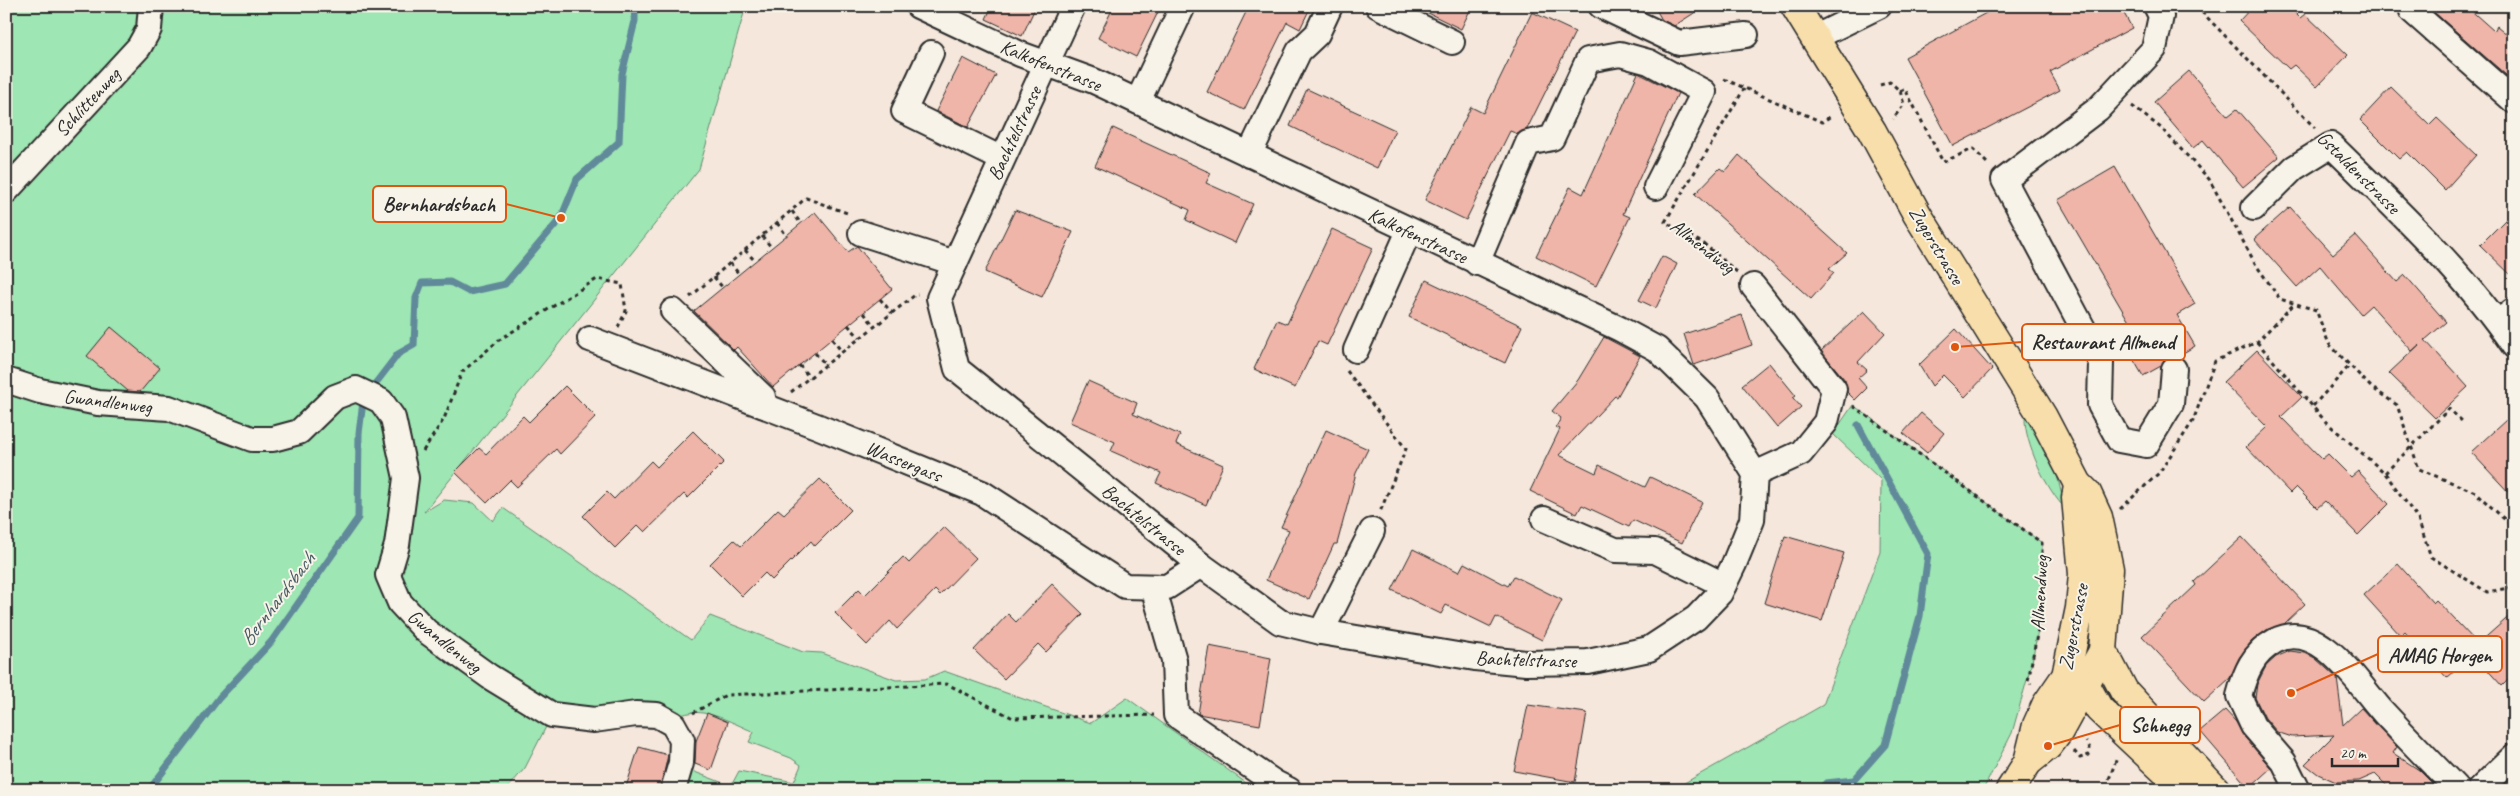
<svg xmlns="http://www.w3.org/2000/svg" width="2520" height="796" font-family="Caveat,sans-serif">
<rect width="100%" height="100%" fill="#f5e7db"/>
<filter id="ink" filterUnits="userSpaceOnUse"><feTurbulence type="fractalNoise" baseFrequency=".02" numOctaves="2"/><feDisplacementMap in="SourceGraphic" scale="10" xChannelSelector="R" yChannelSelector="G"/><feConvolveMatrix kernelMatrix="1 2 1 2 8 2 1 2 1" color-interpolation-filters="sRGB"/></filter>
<g filter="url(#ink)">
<!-- green -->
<g fill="#9ee6b3" stroke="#64886f">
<path d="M6 6H746L699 169 424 512 444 500 474 503 493 521 503 508 691 640 710 616 803 652 822 653 896 680 925 679 944 671 1091 723 1127 698 1256 790H821L814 788 813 790H681L687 769 731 786 739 771 794 782 801 765 791 758 749 742 754 732C730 722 701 704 677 717L552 715 525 768 506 790H6Z"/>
<polygon points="1853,405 2042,543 2042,609 2032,662 2012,733 1983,790 1672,790 1823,705 1880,552 1881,480 1833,434"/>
<path d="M2031 416 2057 475 2065 508C2047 491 2024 442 2025 417Z"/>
</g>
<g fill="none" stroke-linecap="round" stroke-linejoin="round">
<!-- stream -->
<g stroke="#60899a" stroke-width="7">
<polyline points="375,384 398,354 414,345 416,298 422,283 450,282 469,292 505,284 561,218 577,179 619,142 622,74 635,21 635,6"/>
<polyline points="149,790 219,698 271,642 358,518 359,433 363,402"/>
<polyline points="1820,790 1826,783 1854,780 1885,745 1920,616 1928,554 1858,425"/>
</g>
</g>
<!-- building -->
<g fill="#efb5a9" stroke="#2b2b2b">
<polygon points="992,6 1036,6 1022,36 986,19"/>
<polygon points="1114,6 1161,6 1136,57 1098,38"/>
<polygon points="1249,6 1311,6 1300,29 1287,22 1244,110 1207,92"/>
<polygon points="1414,6 1472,6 1461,29"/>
<polygon points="1654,6 1705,6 1674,26 1662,20"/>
<polygon points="1999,6 2120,6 2132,28 2050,72 2060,90 1953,146 1905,57"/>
<polygon points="2253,6 2288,6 2300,18 2305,14 2348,55 2317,87 2294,65 2289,69 2239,21"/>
<polygon points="2427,6 2466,6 2494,31 2497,26 2514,40 2514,82"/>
<polygon points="1532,12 1575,32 1527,129 1518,134 1510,131 1466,220 1425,200 1471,107 1483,113"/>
<polygon points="963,58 996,75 968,127 936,111"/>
<polygon points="2189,71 2228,116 2237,109 2279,157 2243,187 2203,140 2193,148 2154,102"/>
<polygon points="1638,73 1678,93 1623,214 1630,217 1596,286 1536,256 1570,187 1583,194"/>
<polygon points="2391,87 2430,125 2437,118 2476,155 2445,190 2407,152 2399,159 2360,120"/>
<polygon points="1307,89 1395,130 1377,168 1290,126"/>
<polygon points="1113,128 1211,173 1206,183 1253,204 1235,243 1186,220 1190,210 1095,166"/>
<polygon points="1739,155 1847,253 1829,269 1834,273 1811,299 1695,194 1720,168 1725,172"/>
<polygon points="2115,167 2195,304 2177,315 2195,346 2178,356 2168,357 2161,366 2143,376 2125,345 2138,337 2058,200"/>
<polygon points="2290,207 2333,254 2355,235 2397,282 2405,275 2446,322 2425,340 2468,387 2435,418 2389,373 2420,344 2412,351 2371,305 2361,314 2320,266 2297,287 2254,239"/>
<polygon points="1015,210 1073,232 1042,297 985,272"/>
<polygon points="2514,211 2514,278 2480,245"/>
<polygon points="815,212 848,252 857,246 892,289 773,387 737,347 734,350 694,311"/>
<polygon points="1332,229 1373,248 1327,345 1318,341 1295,388 1254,369 1277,320 1287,324"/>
<polygon points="1662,256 1677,264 1656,308 1639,300"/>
<polygon points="1426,280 1522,326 1505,363 1409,317"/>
<polygon points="1864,311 1885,333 1858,362 1867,370 1858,378 1867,388 1855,400 1847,392 1845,380 1821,351"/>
<polygon points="1742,315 1752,345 1694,365 1684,334"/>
<polygon points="111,327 160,368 140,392 128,391 87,356"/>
<polygon points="1956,329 1992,369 1965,397 1943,375 1932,386 1919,365"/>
<polygon points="1604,337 1640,356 1617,397 1615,396 1559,455 1596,473 1599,465 1645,487 1650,477 1702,502 1682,543 1633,520 1629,527 1582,505 1577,514 1530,491 1560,429 1556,427 1561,418 1552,411 1578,380"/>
<polygon points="2257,350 2302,397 2281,417 2322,459 2328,454 2351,477 2358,471 2389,504 2358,535 2325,501 2317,508 2296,487 2290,493 2246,447 2267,427 2223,382"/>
<polygon points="1769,363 1796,396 1793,398 1801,407 1777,428 1742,385"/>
<polygon points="1088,381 1137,403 1133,414 1180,435 1176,444 1223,465 1206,505 1156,483 1161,473 1111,451 1115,442 1070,422"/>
<polygon points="565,386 596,417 560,454 556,449 517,487 510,480 487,503 455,472 479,448 486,454 523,416 529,422"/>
<polygon points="1921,413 1944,433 1927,453 1903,433"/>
<polygon points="2506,420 2514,429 2514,498 2471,452"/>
<polygon points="1326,430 1368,449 1356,473 1337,544 1334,544 1309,599 1266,580 1289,530 1281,527"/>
<polygon points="693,431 724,462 688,498 684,494 645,532 638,525 615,548 583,516 607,492 614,499 651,461 657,467"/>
<polygon points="820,479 851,510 815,546 811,541 772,580 765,573 742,596 710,564 734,540 741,546 778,509 784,514"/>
<polygon points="944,527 976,558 940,595 935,590 897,629 890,621 867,645 835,613 859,589 865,595 903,557 909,563"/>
<polygon points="1785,536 1844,553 1822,621 1764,603"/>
<polygon points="2242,537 2305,604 2284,624 2268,629 2252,641 2239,658 2230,678 2204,702 2142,636 2196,585 2194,582"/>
<polygon points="1413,549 1459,572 1464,563 1508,586 1514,576 1562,600 1542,640 1496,617 1491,627 1446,605 1441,614 1392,590"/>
<polygon points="2398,564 2433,603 2436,600 2478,644 2514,612 2514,674 2502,686 2473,654 2447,678 2404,631 2400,635 2364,595"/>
<polygon points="1052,584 1083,614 1046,652 1038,644 1004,679 974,650 1008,614 1016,622"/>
<polygon points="1209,646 1271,658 1260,725 1198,714"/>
<polygon points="2290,651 2305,653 2315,658 2337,678 2343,725 2361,708 2397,747 2393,753 2419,770 2439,790 2391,790 2375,774 2359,781 2336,782 2318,774 2305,764 2334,735 2292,737 2277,732 2265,718 2255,698 2257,684 2266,666 2276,657"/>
<polygon points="1528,705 1587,713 1575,782 1514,771"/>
<polygon points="2225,710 2236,722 2243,735 2271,768 2249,788 2200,731"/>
<polygon points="707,713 728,722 711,770 695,764 696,741"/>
<polygon points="639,747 668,755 660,790 625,790"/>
</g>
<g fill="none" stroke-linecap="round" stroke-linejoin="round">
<!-- minor casing -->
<g stroke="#2b2b2b" stroke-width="28">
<g id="minor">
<polyline points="918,6 1020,54 1094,81 1620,329 1657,349 1707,398 1755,474 1752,520 1734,564 1720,593 1696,618 1649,649 1588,662 1526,663 1475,658 1321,632 1280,622 1201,565 957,369 939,298 1073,6"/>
<polyline points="1378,6 1452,42"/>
<polyline points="1601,6 1679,43 1746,35"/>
<polyline points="2156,6 2161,16 2154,49 2098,109 2004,180 2101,362 2100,405 2119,440 2146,445 2171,404 2174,369"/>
<polyline points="2412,11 2514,101"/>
<polyline points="1814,38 1879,6"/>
<polyline points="931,53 904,111 1002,159"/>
<polyline points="1138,101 1183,6"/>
<polyline points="1249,155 1299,51 1317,34 1330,6"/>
<polyline points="6,191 139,47 149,29 151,6"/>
<path d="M2254 208 2294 168 2331 145C2395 208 2463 271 2514 346"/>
<polyline points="861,233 955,263"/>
<polyline points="1477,263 1528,143 1552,138 1588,60 1620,54 1649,62 1704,92 1656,187"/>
<polyline points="1753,286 1834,389 1826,422 1801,453 1755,474"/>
<polyline points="673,311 763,397 762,405"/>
<polyline points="2498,322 2514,310"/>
<polyline points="590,339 819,427 982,493 1125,586 1167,587 1201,565"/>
<polyline points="1356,350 1409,231"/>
<polyline points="6,380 40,391 98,403 169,408 252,439 273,439 299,432 335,397 356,389 381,401 393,418 406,478 397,545 388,575 400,603 426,631 490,677 552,715 594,720 636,714 657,715 673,724 682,740 681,763 673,790"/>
<polyline points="1544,519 1615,550 1655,551 1724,585"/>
<polyline points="1153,587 1174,660 1176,715 1275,783 1289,790"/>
<polyline points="1321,632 1372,531"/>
<path d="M2298 790 2284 762 2253 726 2239 696C2245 673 2253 653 2275 641 2319 617 2359 686 2384 713 2408 739 2433 764 2458 790"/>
<polyline points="2479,790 2514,756"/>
</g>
</g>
<!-- major casing -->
<g stroke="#2b2b2b" stroke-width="31">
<g id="major">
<polyline points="1795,6 1872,131 1917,214 2043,417 2078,484 2087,493 2098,517 2109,569 2103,651 2058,733 2048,746 2028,762 2010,790"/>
<polyline points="2103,651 2124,691 2216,790"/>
<polyline points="2085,684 2099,709 2185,790"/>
<polyline points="2028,762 2037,725 2046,705 2066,676 2080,608 2083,574 2076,498 2078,486"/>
</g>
</g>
<!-- path -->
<g stroke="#2b2b2b" stroke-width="3" stroke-dasharray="4 4" stroke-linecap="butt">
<polyline points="2196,6 2315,128"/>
<polyline points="2201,11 2205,6"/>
<polyline points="1724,79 1822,122 1831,116"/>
<polyline points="1880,85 1890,82 1900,91 1904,104 1893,119"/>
<polyline points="1900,91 1905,89 1943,162 1973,149 1989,165"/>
<polyline points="2132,106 2161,128 2209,179 2256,265 2280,299 2316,310 2329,344 2371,387 2397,405 2419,469 2475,492 2514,528"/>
<polyline points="792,211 801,224"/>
<polyline points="777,223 787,236"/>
<polyline points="762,236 772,248"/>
<polyline points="745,250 755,261"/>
<polyline points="730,263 739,274"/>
<polyline points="1737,272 1704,244 1665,222 1744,89"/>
<polyline points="714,277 723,288"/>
<polyline points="690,297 806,198 850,214"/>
<polyline points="880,299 892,313"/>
<polyline points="864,313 875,327"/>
<polyline points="848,325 860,338"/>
<polyline points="832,339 842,352"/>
<polyline points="2257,342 2326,422 2385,473 2418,519 2431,557 2487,592 2514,587"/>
<polyline points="815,353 826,365"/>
<polyline points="799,365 810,378"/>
<polyline points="1347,371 1406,449 1380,512"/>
<polyline points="791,392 915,295 918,295"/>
<polyline points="1853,406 2042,543 2042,609 2028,681 2031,684"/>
<polyline points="2313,406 2350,365"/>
<polyline points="423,451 444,419 462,372 499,340 597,279 622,284 626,311 618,327"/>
<polyline points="2385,473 2449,409 2463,422"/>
<polyline points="2120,509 2159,473 2193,421 2215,361 2257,342 2294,304"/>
<polyline points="693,713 726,695 947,684 1013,718 1154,715"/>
<polyline points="2074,751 2080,758 2089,755 2090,748 2086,742"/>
<polyline points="2109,779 2117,758"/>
</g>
<!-- minor -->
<use href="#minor" stroke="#f7f3e8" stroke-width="24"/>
<!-- major -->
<use href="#major" stroke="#f8deab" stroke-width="28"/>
</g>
</g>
<g text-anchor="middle" stroke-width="4" stroke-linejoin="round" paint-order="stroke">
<!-- street labels -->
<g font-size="20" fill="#2b2b2b" stroke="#f7f3e8">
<text transform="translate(1051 65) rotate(22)" y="7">Kalkofenstrasse</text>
<text transform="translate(87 102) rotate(-47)" y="7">Schlittenweg</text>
<text transform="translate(1014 133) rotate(-65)" y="7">Bachtelstrasse</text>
<text transform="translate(2359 172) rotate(45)" y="7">Gstaldenstrasse</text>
<text transform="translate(1418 235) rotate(25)" y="7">Kalkofenstrasse</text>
<text transform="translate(1937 245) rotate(59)" y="7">Zugerstrasse</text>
<text transform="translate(1703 246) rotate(38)" y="7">Allmendweg</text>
<text transform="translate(108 401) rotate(7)" y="7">Gwandlenweg</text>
<text transform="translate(904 461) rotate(22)" y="7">Wassergass</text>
<text transform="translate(1144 519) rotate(39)" y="7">Bachtelstrasse</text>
<text transform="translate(2039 593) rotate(-87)" y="7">Allmendweg</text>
<text transform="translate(2073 627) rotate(-79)" y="7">Zugerstrasse</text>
<text transform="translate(445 641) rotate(39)" y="7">Gwandlenweg</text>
<text transform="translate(1526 659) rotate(2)" y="7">Bachtelstrasse</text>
</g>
<!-- water labels -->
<g font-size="21" font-style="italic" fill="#455a62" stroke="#f7f3e8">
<text transform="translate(277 599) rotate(-53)" y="7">Bernhardsbach</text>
</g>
</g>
<!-- callouts -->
<path fill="none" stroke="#df570e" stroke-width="2" d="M561 218L506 204M1955 347L2022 342M2291 693L2378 654M2048 746L2120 725"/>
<g fill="#df570e" stroke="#f7f3e8" stroke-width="2">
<circle cx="561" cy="218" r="5"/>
<circle cx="1955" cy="347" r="5"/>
<circle cx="2291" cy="693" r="5"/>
<circle cx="2048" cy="746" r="5"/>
</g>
<g fill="#f7f3e8" stroke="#df570e" stroke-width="2">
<rect x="373" y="186" width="133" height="36" rx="5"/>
<rect x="2022" y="324" width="163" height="36" rx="5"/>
<rect x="2378" y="636" width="124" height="36" rx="5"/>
<rect x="2120" y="707" width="80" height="36" rx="5"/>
</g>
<g font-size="21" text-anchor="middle" font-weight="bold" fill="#2b2b2b">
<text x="439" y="211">Bernhardsbach</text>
<text x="2103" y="349">Restaurant Allmend</text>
<text x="2440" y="662">AMAG Horgen</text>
<text x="2160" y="732">Schnegg</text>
</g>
<!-- margin -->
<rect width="2520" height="796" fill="none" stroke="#f7f3e8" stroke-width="25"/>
<rect x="12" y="12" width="2495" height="771" fill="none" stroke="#2b2b2b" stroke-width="2" filter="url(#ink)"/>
<!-- scale -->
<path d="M2332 758v8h66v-8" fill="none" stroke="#2b2b2b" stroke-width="2.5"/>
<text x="2340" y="758" font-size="15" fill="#2b2b2b" stroke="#f7f3e8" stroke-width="4" paint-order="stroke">20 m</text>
</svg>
